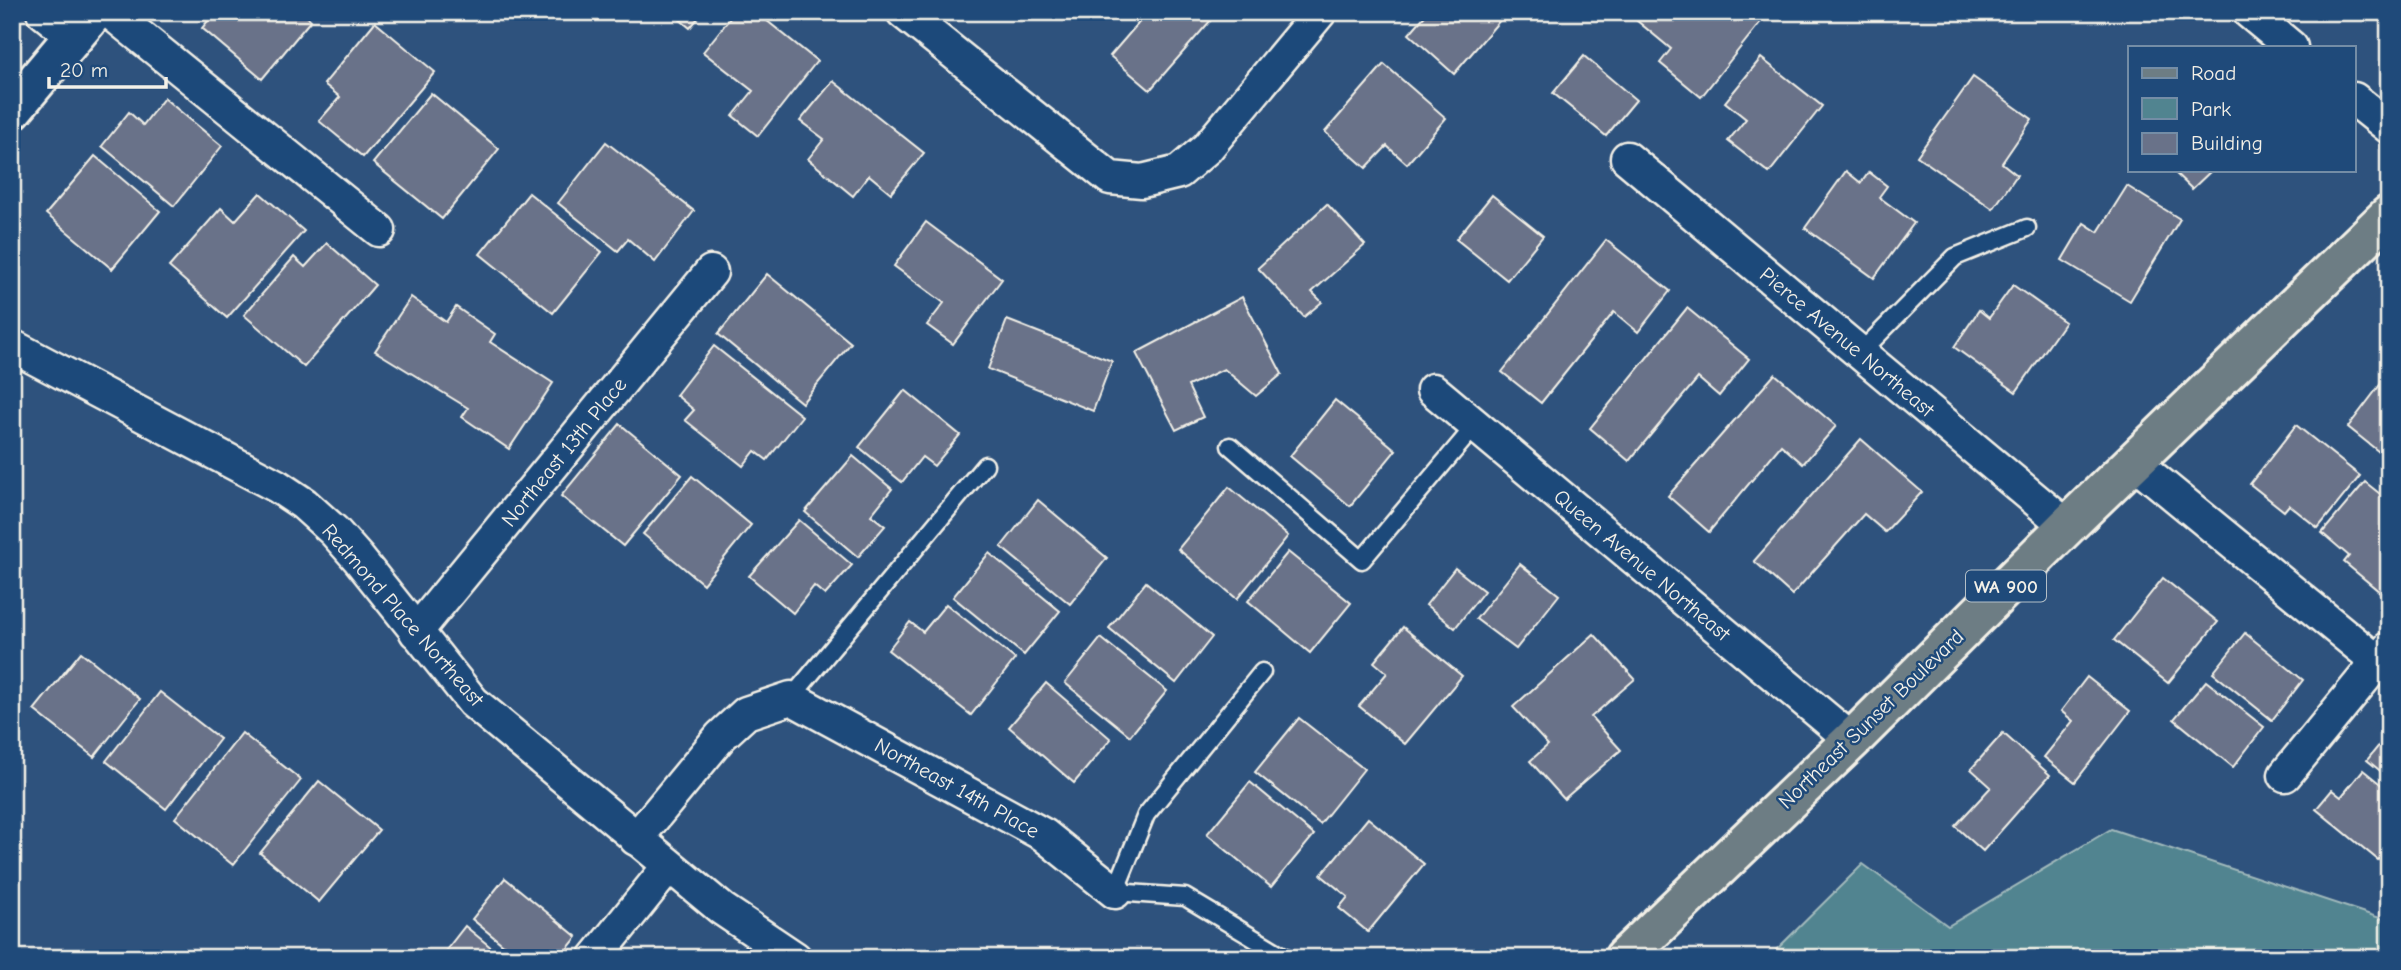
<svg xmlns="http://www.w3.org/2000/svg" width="2401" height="970" font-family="'Comic Neue',sans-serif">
<rect width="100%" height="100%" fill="#2e527d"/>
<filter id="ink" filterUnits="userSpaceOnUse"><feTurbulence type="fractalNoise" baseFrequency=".0143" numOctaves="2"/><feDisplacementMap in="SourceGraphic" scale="14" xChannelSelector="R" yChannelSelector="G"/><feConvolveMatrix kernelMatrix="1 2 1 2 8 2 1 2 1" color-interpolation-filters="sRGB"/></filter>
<g filter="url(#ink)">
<!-- green -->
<polygon fill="#518490" stroke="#a2babc" stroke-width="2" points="2111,829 2389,921 2389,958 1768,958 1863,864 1948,926"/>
<!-- building -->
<g fill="#697289" stroke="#f4f1e8" stroke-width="2">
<polygon points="215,12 302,12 311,20 262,79 202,28"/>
<polygon points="671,12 703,12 690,28"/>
<polygon points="735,12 756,12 817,61 758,136 733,116 753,91 703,52"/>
<polygon points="1148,12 1218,12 1150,90 1110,56"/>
<polygon points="1428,12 1507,12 1454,74 1409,34"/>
<polygon points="1632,12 1766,12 1767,14 1701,97 1660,63 1671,49 1630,15"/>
<polygon points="375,22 435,72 363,157 319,121 340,97 324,84"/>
<polygon points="1584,56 1636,100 1606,136 1553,93"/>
<polygon points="1761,58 1822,106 1769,173 1728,141 1746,119 1725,102"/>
<polygon points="1384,64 1446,118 1407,164 1387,146 1366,168 1325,132"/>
<polygon points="1973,77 2032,119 2002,163 2017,175 1993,209 1917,156"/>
<polygon points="833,81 924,153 891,193 869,175 853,196 808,159 824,139 800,121"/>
<polygon points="431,93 499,149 442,219 373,163"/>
<polygon points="164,98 222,146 174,206 102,146 129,112 143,125"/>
<polygon points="606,142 694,211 655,262 628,239 618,251 558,203"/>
<polygon points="95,156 160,211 112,269 46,214"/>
<polygon points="2172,170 2212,170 2192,189"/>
<polygon points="1846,171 1861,183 1869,172 1887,186 1879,197 1914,223 1874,278 1805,228"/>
<polygon points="2127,186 2180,219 2130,301 2062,260 2084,223 2098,232"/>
<polygon points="260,193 304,231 227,318 169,267 221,208 235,221"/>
<polygon points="529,193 602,252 553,313 480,254"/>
<polygon points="1492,195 1543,236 1507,280 1456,239"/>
<polygon points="1327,204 1365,245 1312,292 1322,302 1304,317 1258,268"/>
<polygon points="926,222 1002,279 953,344 927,325 944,303 894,266"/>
<polygon points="1606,240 1670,291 1638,332 1614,312 1541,403 1502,372"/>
<polygon points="327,243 375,285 304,367 244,315 294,257 305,267"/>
<polygon points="767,274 851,343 802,403 718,334"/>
<polygon points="2013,285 2065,322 2016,392 1954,347 1979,310 1989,318"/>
<polygon points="411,297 446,322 456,307 495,334 490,342 553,383 509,449 462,417 468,408 375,351"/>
<polygon points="1242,297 1282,374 1256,396 1224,369 1188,386 1203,417 1176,430 1136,353"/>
<polygon points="1687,308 1749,359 1719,396 1698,378 1629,461 1590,428"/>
<polygon points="1007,320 1112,361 1093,411 988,369"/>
<polygon points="714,346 802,416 767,460 755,451 743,466 685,420 694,410 676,395"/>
<polygon points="1775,374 1836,426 1803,464 1781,445 1709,532 1668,496"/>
<polygon points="2383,381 2389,386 2389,460 2348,427"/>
<polygon points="905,390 960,435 934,466 922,457 902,482 859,447"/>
<polygon points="1335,400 1396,450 1350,506 1290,456"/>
<polygon points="620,424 682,475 623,546 561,496"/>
<polygon points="2296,425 2360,476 2318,528 2289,505 2284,511 2250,484"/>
<polygon points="1861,439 1922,492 1885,532 1864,514 1792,595 1754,561"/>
<polygon points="853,456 892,489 871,515 885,526 858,557 805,512"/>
<polygon points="692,476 751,525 703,584 643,534"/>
<polygon points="2365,482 2389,501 2389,582 2380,592 2344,562 2349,556 2322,533"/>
<polygon points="1229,487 1288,536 1237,599 1178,549"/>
<polygon points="1038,500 1107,558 1070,604 1001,547"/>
<polygon points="799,520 852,565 825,595 814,586 793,613 749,576"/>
<polygon points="1288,552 1351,603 1310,653 1248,601"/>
<polygon points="989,553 1060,611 1024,655 953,597"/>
<polygon points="1520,564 1559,595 1516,649 1476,619"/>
<polygon points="1455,568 1484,591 1455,628 1426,605"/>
<polygon points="2163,578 2218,622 2168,683 2114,640"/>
<polygon points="1146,582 1212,637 1176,683 1109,628"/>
<polygon points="946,604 1015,659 971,715 888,650 910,622 923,632"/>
<polygon points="1403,627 1462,676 1405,744 1359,706 1387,673 1374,662"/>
<polygon points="2245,633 2303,680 2272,720 2213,673"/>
<polygon points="1594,634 1635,679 1591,717 1621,750 1564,799 1530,761 1548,745 1513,707"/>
<polygon points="1101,638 1167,691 1130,736 1065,683"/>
<polygon points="81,652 140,699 94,757 34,710"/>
<polygon points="2087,677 2130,711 2075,782 2044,757 2073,721 2061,711"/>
<polygon points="2206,681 2264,727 2233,767 2174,719"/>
<polygon points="1046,683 1111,739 1074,783 1009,727"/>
<polygon points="160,692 220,739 166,809 106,761"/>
<polygon points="1299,718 1364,769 1320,824 1255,772"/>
<polygon points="242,733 301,780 233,865 175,818"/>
<polygon points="2003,733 2050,775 1983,851 1955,826 1991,787 1971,769"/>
<polygon points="2389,733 2389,778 2367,760"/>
<polygon points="2363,770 2389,791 2389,846 2378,860 2316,809 2332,790 2341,797"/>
<polygon points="319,781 379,830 319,902 260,853"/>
<polygon points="1250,782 1314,835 1271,887 1207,834"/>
<polygon points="1368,818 1424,864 1368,932 1339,908 1348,897 1321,875"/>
<polygon points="505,878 577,937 560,958 519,958 472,919"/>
<polygon points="465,926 504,958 440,958"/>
</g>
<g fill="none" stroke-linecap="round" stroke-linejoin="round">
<!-- lane casing -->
<g stroke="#f4f1e8" stroke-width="21">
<g id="lane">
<polyline points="1860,353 1955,257 2027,228"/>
<polyline points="1230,446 1362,560 1475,426"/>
<polyline points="1262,672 1146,815 1115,892 1185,897 1287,958"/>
<polyline points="791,698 985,465"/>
</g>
</g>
<!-- street casing -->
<g stroke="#f4f1e8" stroke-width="37">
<g id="street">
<polyline points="43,12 74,37"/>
<polyline points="110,12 379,230"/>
<polyline points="903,12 1110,178 1142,181 1179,172 1207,148 1320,12"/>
<polyline points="2249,12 2291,47"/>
<polyline points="2354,99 2389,127"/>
<polyline points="1627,158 2067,526"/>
<polyline points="12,346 277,486 304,504 334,531 358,558 473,702 722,909 795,958"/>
<polyline points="1433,390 1852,740"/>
<polyline points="2134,462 2378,662"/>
<polyline points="416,632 711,272"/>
<polyline points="2285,775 2389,648"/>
<polyline points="636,839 721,736 746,713 791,698 1044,835 1115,892"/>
<polyline points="595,958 669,866"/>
</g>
</g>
<!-- secondary casing -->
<g stroke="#f4f1e8" stroke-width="44">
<polyline id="secondary" points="12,110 94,12"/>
</g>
<!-- primary casing -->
<g stroke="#f4f1e8" stroke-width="44">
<polyline id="primary" points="1624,958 1852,740 2067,526 2389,215"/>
</g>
<!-- lane -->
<use href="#lane" stroke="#1f4a7a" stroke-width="16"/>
<!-- street -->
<use href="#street" stroke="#1f4a7a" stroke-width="32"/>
<!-- secondary -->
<use href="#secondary" stroke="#1f4a7a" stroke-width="38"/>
<!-- primary -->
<use href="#primary" stroke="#6d7d84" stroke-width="38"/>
</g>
</g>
<g text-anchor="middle" stroke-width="5" stroke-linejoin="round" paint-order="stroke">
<!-- shield labels -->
<rect fill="#1f4a7a" stroke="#b4bfc7" stroke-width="2" x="1966" y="570.5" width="80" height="31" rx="5"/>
<g font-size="19" font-weight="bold" fill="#f4f1e8">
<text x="2006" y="593">WA 900</text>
</g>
<!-- street labels -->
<g font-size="21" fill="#f4f1e8" stroke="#1f4a7a">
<text transform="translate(1847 342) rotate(40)" y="7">Pierce Avenue Northeast</text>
<text transform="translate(564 452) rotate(-51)" y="7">Northeast 13th Place</text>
<text transform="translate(1642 565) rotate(40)" y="7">Queen Avenue Northeast</text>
<text transform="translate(403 615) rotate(49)" y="7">Redmond Place Northeast</text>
<text transform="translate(1871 719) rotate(-44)" y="7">Northeast Sunset Boulevard</text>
<text transform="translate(957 788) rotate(29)" y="7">Northeast 14th Place</text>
</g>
</g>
<!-- margin -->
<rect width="2401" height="970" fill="none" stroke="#1f4a7a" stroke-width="42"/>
<rect x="21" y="21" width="2359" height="928" fill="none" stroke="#f4f1e8" stroke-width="2.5" filter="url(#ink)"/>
<!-- legend -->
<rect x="2128" y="46" width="228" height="126" fill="#1f4a7a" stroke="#748da6" stroke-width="2"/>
<rect x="2142" y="68" width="35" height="10" fill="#6d7d84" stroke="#748da6" stroke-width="2"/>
<text x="2191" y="80" font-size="21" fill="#f4f1e8">Road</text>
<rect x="2142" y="98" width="35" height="21" fill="#518490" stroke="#748da6" stroke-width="2"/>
<text x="2191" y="116" font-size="21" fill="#f4f1e8">Park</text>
<rect x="2142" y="133" width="35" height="21" fill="#697289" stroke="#748da6" stroke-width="2"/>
<text x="2191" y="150" font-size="21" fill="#f4f1e8">Building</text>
<!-- scale -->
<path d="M49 77v10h117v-10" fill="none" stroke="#f4f1e8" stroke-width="3.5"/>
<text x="60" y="77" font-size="21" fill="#f4f1e8" stroke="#1f4a7a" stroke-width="5" paint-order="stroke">20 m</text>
</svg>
